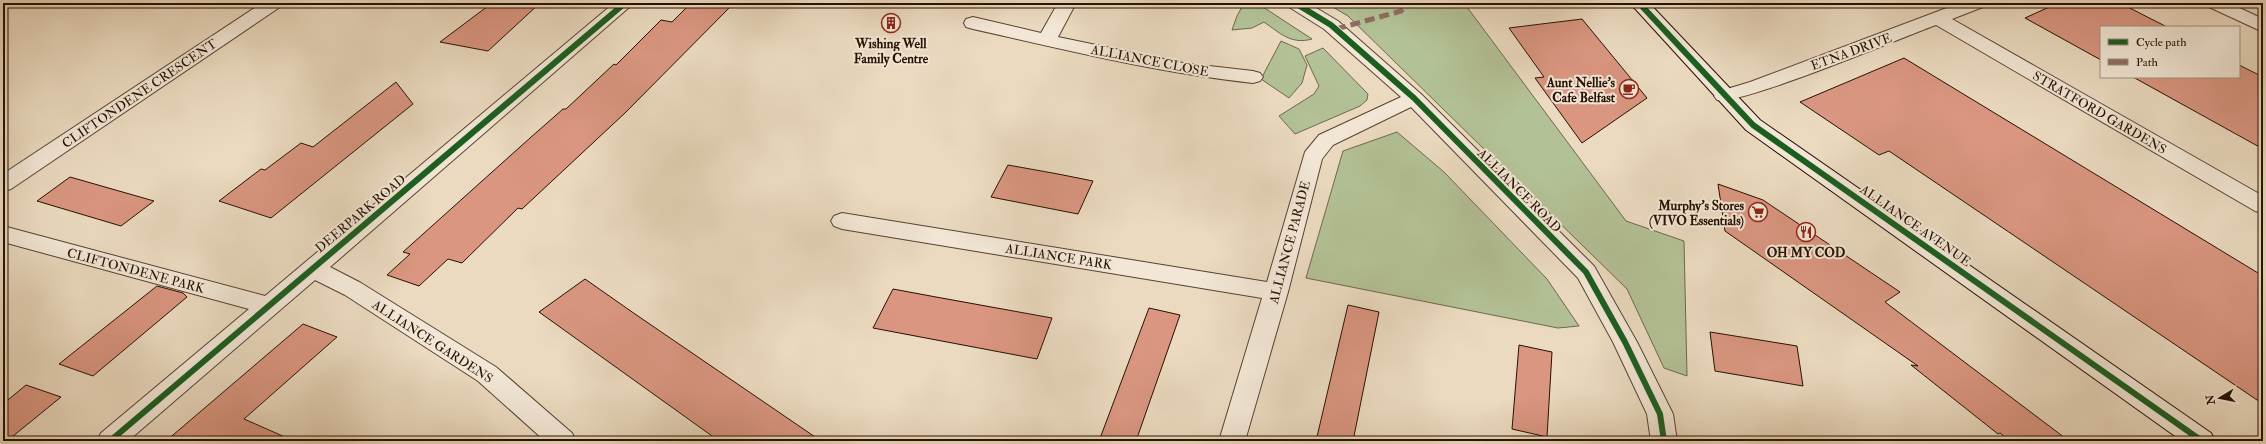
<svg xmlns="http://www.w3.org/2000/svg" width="2266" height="444" font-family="'IM FELL Double Pica',serif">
<rect width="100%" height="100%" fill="#ebdac0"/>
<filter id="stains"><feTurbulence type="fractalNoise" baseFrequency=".005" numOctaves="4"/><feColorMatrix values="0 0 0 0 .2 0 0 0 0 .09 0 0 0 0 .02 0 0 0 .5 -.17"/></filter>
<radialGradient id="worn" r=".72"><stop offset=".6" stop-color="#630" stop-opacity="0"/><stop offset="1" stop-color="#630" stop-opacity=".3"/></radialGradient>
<!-- green -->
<g fill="#b3c196" stroke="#6d684b">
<path d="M1244 3 1263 7 1312 39C1291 45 1280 33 1264 22L1252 28 1232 30 1237 16Z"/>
<polygon points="1326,3 1464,3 1626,221 1684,241 1687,376 1664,368 1627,289 1348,16"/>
<polygon points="1281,41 1299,49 1307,65 1302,83 1289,98 1261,79"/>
<polygon points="1323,48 1368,94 1367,100 1360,106 1295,134 1279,116 1314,94 1319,86 1305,56"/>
<polygon points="1397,132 1444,172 1547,279 1579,326 1558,328 1306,278 1343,151"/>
</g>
<!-- building -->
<g fill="#da9681" stroke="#271000">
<polygon points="492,3 540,3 488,51 440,42"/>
<polygon points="691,3 734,3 625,113 522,209 518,208 462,263 448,259 419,286 387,275 410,254 403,252 530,138 563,109 566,109 614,64 616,65 661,20 672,22"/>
<polygon points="2058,3 2120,3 2167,27 2101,27 2101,60 2025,18"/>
<polygon points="1582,19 1647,98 1582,143 1535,78 1544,77 1509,28"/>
<polygon points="1904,58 2263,276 2263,404 1889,151 1879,155 1800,102"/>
<polygon points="2239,65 2263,77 2263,149 2133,77 2239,77"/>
<polygon points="396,82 413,104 271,218 219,201 261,169 265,170 301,143 313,147"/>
<polygon points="1008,165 1058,174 1093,181 1078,214 991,197"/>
<polygon points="70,177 154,201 121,226 37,201"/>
<polygon points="1718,184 1763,200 1900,292 1885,302 2069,441 2010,441 2000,433 1998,434 1911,365 1918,366 1725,231"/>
<polygon points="585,279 635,314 821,441 719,441 539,312"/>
<polygon points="157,286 183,293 187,297 93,376 59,364"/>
<polygon points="893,289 936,297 1052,318 1037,359 873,328"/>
<polygon points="1348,305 1379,312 1353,441 1316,441"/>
<polygon points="1149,308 1180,315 1136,441 1099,441"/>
<polygon points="303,324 337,337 244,419 294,441 166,441"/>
<polygon points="1710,332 1797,346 1803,386 1715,371"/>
<polygon points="1519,345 1552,352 1547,437 1512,429"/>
<polygon points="26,385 61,397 7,441 3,441 3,404"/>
</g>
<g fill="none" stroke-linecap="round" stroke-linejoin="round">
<!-- street casing -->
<g stroke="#584230" stroke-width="2">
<g id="street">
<polygon points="262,3 283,3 280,7 11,189 3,191 3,174"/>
<polygon points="614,3 634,3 330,267 361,283 496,367 572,433 576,441 545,441 478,381 345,295 315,280 128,441 97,441 101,433 249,309 3,242 3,226 265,296"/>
<path d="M1058 3H1076L1058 37 1183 63 1253 71 1260 73 1263 77 1260 81 1253 83C1158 73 1066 50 973 29L966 27 964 23 966 19 973 17 1041 33Z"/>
<polygon points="1286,3 1308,3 1338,21 1421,94 1594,266 1637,342 1673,414 1677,441 1651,441 1647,414 1613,342 1578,278 1411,107 1333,145 1322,159 1288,292 1245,441 1219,441 1262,298 842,229 834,226 831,221 834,216 842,213 1267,282 1305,152 1319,135 1401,97 1324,29 1289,7"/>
<path d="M1960 3H1986L1983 7 1952 19 2263 196V213L2255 211 1936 25C1903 37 1740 106 1717 100L1714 96 1717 92 1750 82Z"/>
<polygon points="2206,3 2229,3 2263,19 2263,32 2209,7"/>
</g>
</g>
<!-- secondary casing -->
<g stroke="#271000" stroke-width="2">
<polygon id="secondary" points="1630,3 1649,3 1760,120 2211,433 2215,441 2182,441 1746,130"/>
</g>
<!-- street -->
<use href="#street" fill="#f2e7d6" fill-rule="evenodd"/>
<!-- secondary -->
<use href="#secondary" fill="#f2e7d6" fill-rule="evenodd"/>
<!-- quiet -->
<polyline stroke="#8d6e63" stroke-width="5" stroke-dasharray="10 5" stroke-linecap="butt" points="1336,29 1401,11 1408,3"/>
<!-- cycleway casing -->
<g stroke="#f2e7d6" stroke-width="8">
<g id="cycleway">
<polyline points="1295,3 1331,25 1414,98 1586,272 1625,342 1660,414 1664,441"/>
<polyline points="1639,3 1753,125 2202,441"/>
<polyline points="110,441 625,3"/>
</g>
</g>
<!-- cycleway -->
<use href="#cycleway" stroke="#1b5e20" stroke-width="6"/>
</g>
<!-- icons -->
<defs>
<g id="building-ring" transform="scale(1)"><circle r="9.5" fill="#f2e7d6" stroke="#8f2418" stroke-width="1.5"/><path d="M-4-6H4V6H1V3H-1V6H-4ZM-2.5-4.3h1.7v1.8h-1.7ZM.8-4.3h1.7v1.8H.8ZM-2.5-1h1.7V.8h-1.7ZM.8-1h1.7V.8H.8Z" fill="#8f2418"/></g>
<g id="cafe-ring" transform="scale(1)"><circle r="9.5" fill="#f2e7d6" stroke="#8f2418" stroke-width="1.5"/><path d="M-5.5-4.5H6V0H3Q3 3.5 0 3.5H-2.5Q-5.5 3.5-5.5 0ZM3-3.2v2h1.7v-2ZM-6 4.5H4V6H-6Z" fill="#8f2418"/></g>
<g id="supermarket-ring" transform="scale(1)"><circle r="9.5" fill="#f2e7d6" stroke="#8f2418" stroke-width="1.5"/><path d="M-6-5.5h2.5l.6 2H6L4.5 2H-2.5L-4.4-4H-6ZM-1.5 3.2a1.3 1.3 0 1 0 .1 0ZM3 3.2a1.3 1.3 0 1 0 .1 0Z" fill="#8f2418"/></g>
<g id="restaurant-ring" transform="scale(1)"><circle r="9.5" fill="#f2e7d6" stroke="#8f2418" stroke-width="1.5"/><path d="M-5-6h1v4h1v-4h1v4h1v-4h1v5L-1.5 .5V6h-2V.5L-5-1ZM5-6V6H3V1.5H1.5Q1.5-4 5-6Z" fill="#8f2418"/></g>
</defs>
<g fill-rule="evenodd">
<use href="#building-ring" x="891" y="23"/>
<use href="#cafe-ring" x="1629" y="89"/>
<use href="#supermarket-ring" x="1758" y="212"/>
<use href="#restaurant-ring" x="1806" y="232"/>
</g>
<g text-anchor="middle" stroke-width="4" stroke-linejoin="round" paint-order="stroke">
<!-- poi labels -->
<g font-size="13" font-weight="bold" fill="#271000" stroke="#f2e7d6">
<text x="891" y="48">Wishing Well<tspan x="891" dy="15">Family Centre</tspan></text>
<text x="1615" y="87" text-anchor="end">Aunt Nellie's<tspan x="1615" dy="15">Cafe Belfast</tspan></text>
<text x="1744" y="210" text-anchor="end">Murphy's Stores<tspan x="1744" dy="15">(VIVO Essentials)</tspan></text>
<text x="1806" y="257">OH MY COD</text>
</g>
<!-- street labels -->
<g font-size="13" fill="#271000" stroke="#f2e7d6">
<text transform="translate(1851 51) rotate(-20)" y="5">ETNA DRIVE</text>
<text transform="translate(1150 60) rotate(11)" y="5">ALLIANCE CLOSE</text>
<text transform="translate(139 93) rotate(-34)" y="5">CLIFTONDENE CRESCENT</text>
<text transform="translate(2100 112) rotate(30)" y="5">STRATFORD GARDENS</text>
<text transform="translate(1520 190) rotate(45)" y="5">ALLIANCE ROAD</text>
<text transform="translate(360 213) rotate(-40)" y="5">DEERPARK ROAD</text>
<text transform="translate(1916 225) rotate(35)" y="5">ALLIANCE AVENUE</text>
<text transform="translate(1289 242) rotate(-75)" y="5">ALLIANCE PARADE</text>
<text transform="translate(1059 256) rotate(9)" y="5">ALLIANCE PARK</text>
<text transform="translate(136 270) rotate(15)" y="5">CLIFTONDENE PARK</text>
<text transform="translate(433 341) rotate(33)" y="5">ALLIANCE GARDENS</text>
</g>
</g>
<!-- margin -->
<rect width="2266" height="444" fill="none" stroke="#ebdac0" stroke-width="16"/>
<rect x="4" y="4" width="2258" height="436" fill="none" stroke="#271000" stroke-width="2"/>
<rect x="8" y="8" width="2250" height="428" fill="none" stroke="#271000"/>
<!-- legend -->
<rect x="2100" y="26" width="140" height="52" fill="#f2e7d6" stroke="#a19180"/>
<rect x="2108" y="39" width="20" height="6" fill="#1b5e20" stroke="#a19180"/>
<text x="2136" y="46" font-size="12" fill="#271000">Cycle path</text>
<rect x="2108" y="59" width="20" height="6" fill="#8d6e63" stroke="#a19180"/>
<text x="2136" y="66" font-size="12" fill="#271000">Path</text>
<!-- north arrow -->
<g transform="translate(2220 398) rotate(260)" stroke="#f2e7d6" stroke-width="3" paint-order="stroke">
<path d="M0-3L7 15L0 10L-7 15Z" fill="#271000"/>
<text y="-6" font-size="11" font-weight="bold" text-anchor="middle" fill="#271000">N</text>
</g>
<rect width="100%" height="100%" filter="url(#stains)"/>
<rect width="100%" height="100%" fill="url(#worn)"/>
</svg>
